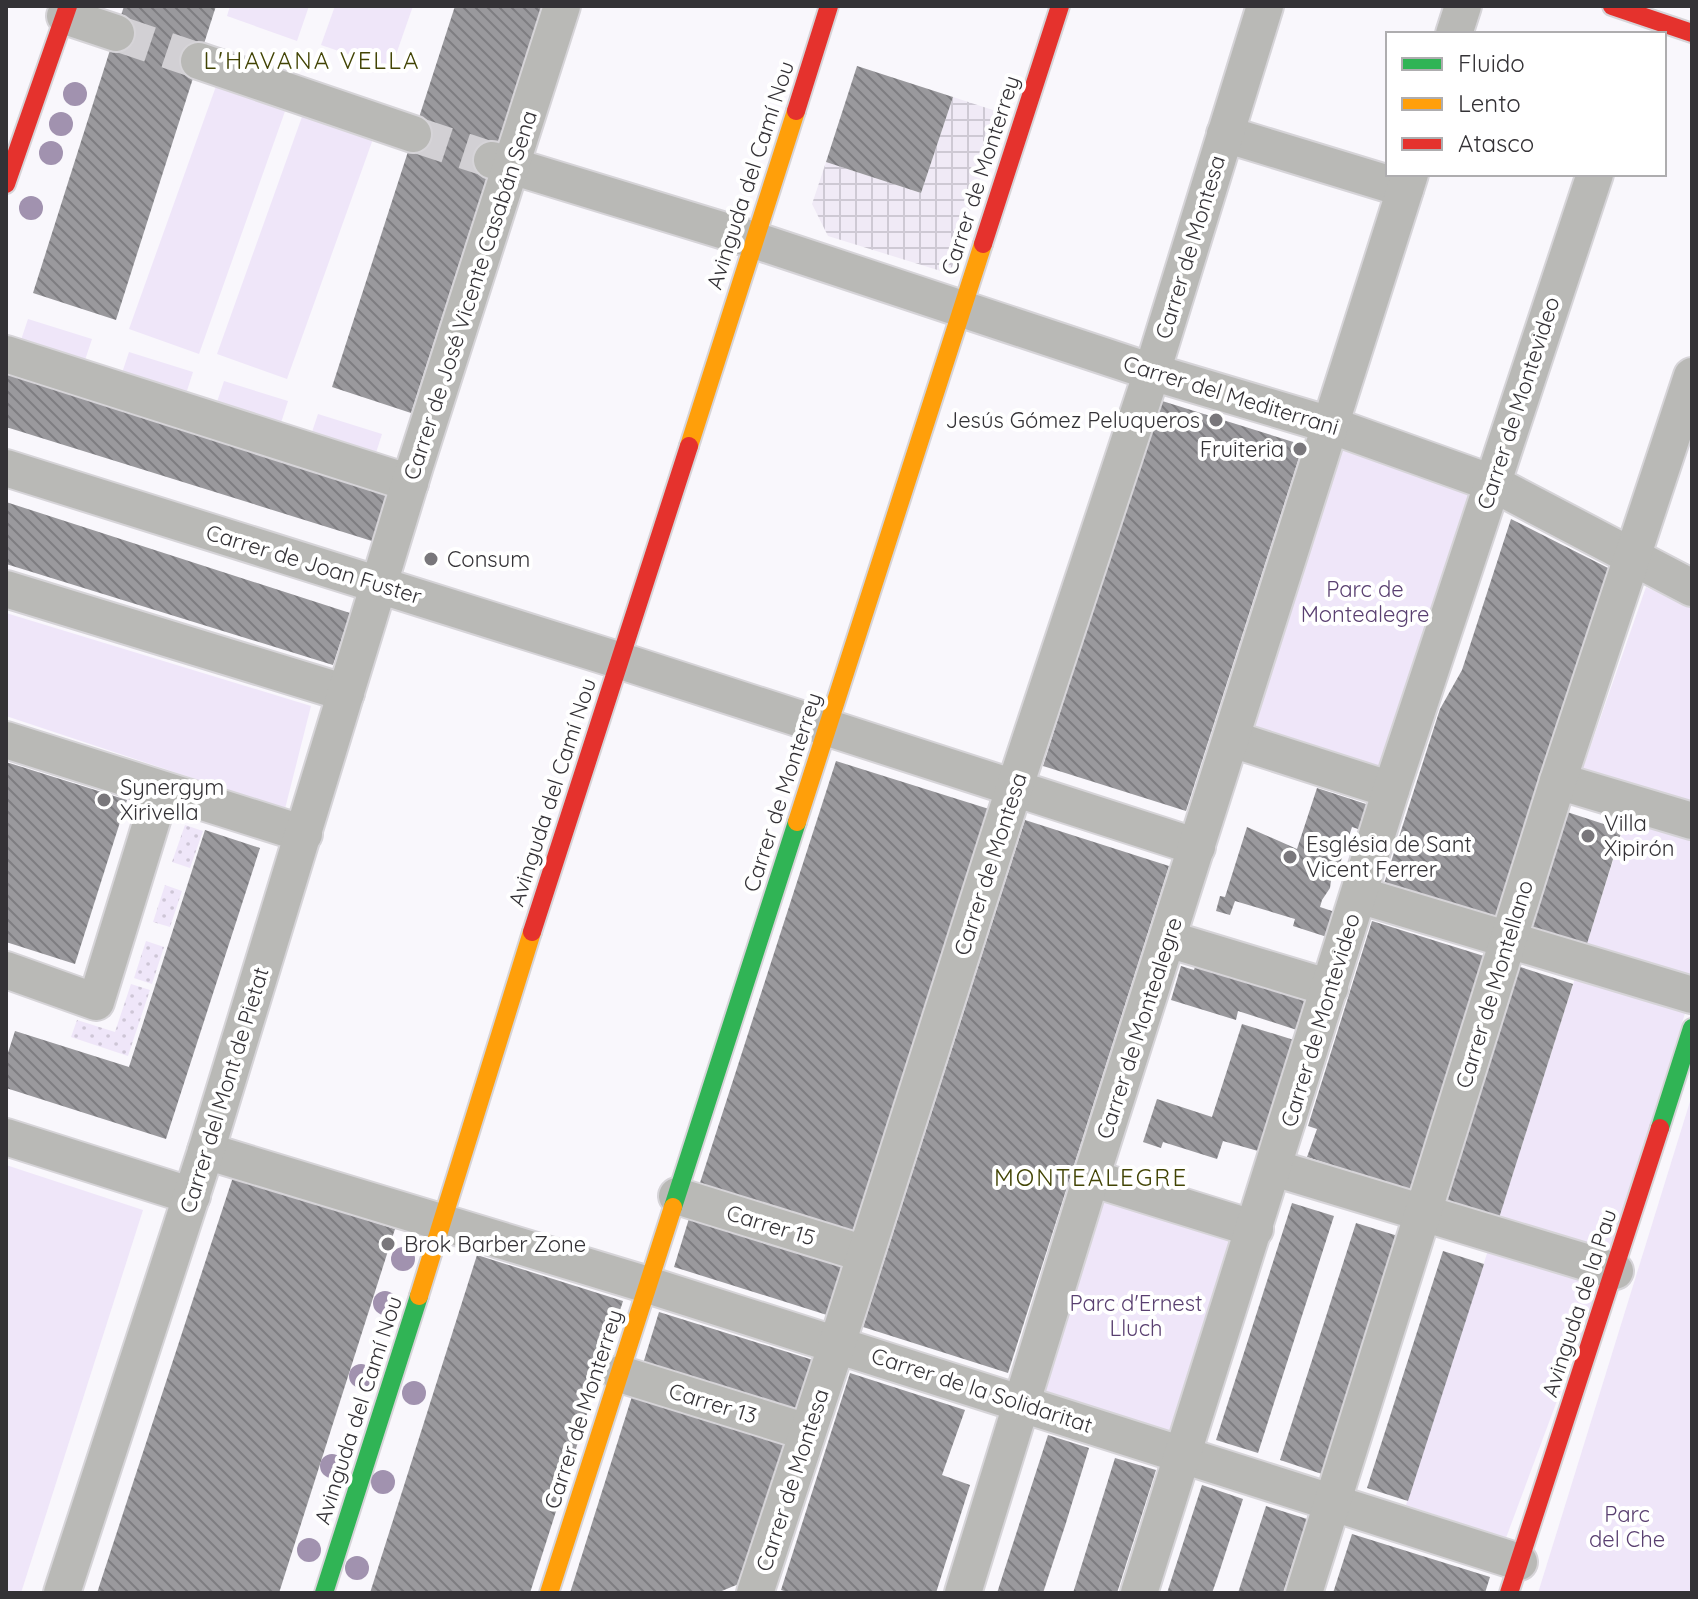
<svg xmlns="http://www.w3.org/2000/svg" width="1698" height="1599" font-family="Quicksand,sans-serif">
<defs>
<pattern id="industrial-grid" width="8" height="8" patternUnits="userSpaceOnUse" patternTransform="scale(2)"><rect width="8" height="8" fill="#f0eaf6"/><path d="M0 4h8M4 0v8" fill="none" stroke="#cec9d4"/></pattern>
<pattern id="garden-dots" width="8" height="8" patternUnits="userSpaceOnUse" patternTransform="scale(2)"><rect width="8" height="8" fill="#efe6f9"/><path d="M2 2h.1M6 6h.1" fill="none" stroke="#cec6d6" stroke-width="1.8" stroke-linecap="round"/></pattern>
<pattern id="building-back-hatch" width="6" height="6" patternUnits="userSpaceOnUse" patternTransform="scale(2)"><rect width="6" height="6" fill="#9a999d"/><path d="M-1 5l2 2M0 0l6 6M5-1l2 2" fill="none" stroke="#7e7d81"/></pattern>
</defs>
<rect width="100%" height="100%" fill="#f9f7fc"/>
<!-- industrial -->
<polygon fill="url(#industrial-grid)" points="953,97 1002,113 952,267 944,272 828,236 812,204 826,162 921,193"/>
<!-- park -->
<g fill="#efe6f9">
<polygon points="230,6 309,6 297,41 227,16"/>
<polygon points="335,6 413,6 391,69 321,45"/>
<polygon points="220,75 289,100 199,354 129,329"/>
<polygon points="308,100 378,125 287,379 217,354"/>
<polygon points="28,319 92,339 84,363 20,343"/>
<polygon points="129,352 193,372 185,397 121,376"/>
<polygon points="224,381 288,401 280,426 216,405"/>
<polygon points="318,414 382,434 374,459 310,438"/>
<polygon points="1340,448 1476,492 1383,779 1246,735"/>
<polygon points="1646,587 1692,608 1692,815 1582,771"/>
<polygon points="6,613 311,706 285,809 6,716"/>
<polygon points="1626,819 1692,839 1692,988 1586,947"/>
<polygon points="1577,972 1687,1007 1607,1262 1496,1227"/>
<polygon points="1692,1095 1692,1593 1538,1593"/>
<polygon points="6,1165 143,1210 21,1593 6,1593"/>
<polygon points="1099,1199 1234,1240 1174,1433 1039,1391"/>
<polygon points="1491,1241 1603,1277 1506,1538 1406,1505"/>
</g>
<!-- garden -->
<g fill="url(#garden-dots)">
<polygon points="185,825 203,831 190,868 172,862"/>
<polygon points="165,885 182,891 170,927 153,922"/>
<polygon points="146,941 164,947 152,984 134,978"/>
<polygon points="131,984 150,990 128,1056 71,1037 77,1020 115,1032"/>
</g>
<!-- building -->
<g fill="url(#building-back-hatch)">
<polygon points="124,6 216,6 116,320 33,293"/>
<polygon points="455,6 542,6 411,413 332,387"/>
<polygon points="857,66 953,97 921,193 826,162"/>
<polygon points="6,365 389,488 372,541 6,427"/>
<polygon points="1159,400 1303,445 1186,811 1043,766"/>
<polygon points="6,502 350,613 333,665 6,564"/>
<polygon points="1511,519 1612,570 1499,920 1384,884 1440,709 1462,670"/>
<polygon points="836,761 989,809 851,1237 698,1189"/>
<polygon points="6,762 127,800 75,964 6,942"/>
<polygon points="1317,788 1369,805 1361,830 1352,827 1339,867 1333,865 1330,888 1322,900 1320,907 1335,912 1327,937 1293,926 1295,919 1235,901 1230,915 1216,911 1220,896 1225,897 1247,827 1297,849"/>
<polygon points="1564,811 1622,830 1586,947 1526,929"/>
<polygon points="1025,820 1169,866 1008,1373 863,1327"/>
<polygon points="205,830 260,848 166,1139 6,1088 6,1059 15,1031 129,1067"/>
<polygon points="1372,921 1487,957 1412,1191 1307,1157 1317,1129 1308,1126"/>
<polygon points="1197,960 1308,996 1297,1030 1238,1011 1236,1020 1171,1000 1181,966 1194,970"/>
<polygon points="1514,965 1573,984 1499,1218 1439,1200"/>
<polygon points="1242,1024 1294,1040 1258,1151 1223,1141 1217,1159 1163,1142 1161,1148 1143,1142 1157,1099 1212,1117"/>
<polygon points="233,1177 395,1229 279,1593 97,1593"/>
<polygon points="1292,1203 1334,1216 1258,1453 1216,1440"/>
<polygon points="691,1212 844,1260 827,1315 674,1267"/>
<polygon points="1356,1223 1398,1236 1322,1474 1280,1460"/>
<polygon points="1443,1251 1484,1264 1408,1501 1367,1488"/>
<polygon points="477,1255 623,1301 530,1593 370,1593"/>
<polygon points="659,1312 813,1360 795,1415 642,1367"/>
<polygon points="850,1373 965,1410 942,1475 970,1485 936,1593 790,1593 781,1590"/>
<polygon points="634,1390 787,1439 741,1583 717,1593 570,1593"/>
<polygon points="1048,1435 1089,1448 1065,1526 1043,1593 997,1593"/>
<polygon points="1115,1458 1156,1470 1117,1593 1073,1593"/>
<polygon points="1202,1485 1243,1499 1217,1579 1212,1593 1167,1593"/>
<polygon points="1266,1506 1307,1519 1283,1593 1238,1593"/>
<polygon points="1352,1534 1490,1577 1485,1593 1333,1593"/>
</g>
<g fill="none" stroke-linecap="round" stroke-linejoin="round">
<!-- street-tunnel -->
<g stroke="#d2d0d4" stroke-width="36" stroke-dasharray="36 18" stroke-linecap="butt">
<polyline points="116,33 199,61"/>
<polyline points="413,134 492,160"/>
</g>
<!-- street casing -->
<g stroke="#d6d4d8" stroke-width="40">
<g id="street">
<polyline points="65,16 116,33"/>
<polyline points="1454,34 1463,6"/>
<polyline points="199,61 413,134"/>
<polyline points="1225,134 1405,189"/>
<polyline points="492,160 754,240 1152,372 1330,425 1492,483 1692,588"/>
<polyline points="6,354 410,483"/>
<polyline points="6,468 621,661 1197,847"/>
<polyline points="6,589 346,693"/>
<polyline points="1232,739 1391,790"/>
<polyline points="6,740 304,834"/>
<polyline points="1558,781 1692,821"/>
<polyline points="1359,895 1692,995"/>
<polyline points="1168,939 1330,988"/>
<polyline points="6,970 96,1002 161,791"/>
<polyline points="6,1137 192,1196"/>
<polyline points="206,1151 648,1285 1519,1562"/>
<polyline points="1274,1168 1615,1271"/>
<polyline points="1091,1178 1255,1229"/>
<polyline points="677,1196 865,1254"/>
<polyline points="620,1374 807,1432"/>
<polyline points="62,1593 206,1151 415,466 562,6"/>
<polyline points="755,1593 837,1344 1014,789 1152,372 1265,6"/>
<polyline points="963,1593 1091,1178 1410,174"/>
<polyline points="1139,1593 1391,790 1595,174"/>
<polyline points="1304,1593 1558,781 1692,376"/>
</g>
</g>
<!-- fast casing -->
<g stroke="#d6d4d8" stroke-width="22">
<g id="fast">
<polyline points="1660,1128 1692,1028"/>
<polyline points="673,1207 797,822"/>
<polyline points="324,1593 419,1296"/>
</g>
</g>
<!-- slow casing -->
<g stroke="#d6d4d8" stroke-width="22">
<g id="slow">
<polyline points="689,446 796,111"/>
<polyline points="797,822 983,244"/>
<polyline points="419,1296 532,932"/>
<polyline points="549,1593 673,1207"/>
</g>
</g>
<!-- jam casing -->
<g stroke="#d6d4d8" stroke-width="22">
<g id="jam">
<polyline points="1612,6 1692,33"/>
<polyline points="796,111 829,6"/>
<polyline points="6,184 68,6"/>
<polyline points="983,244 1060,6"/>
<polyline points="532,932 689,446"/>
<polyline points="1509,1593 1660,1128"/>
</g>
</g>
<!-- street -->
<use href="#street" stroke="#b9b9b6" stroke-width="36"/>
<!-- fast -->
<use href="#fast" stroke="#30b455" stroke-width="18"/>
<!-- slow -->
<use href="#slow" stroke="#ff9f0a" stroke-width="18"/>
<!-- jam -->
<use href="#jam" stroke="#e5322d" stroke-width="18"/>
</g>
<!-- trees -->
<g fill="#a192af">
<circle cx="75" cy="94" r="12"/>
<circle cx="61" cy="124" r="12"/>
<circle cx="51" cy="153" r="12"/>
<circle cx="31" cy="208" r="12"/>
<circle cx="403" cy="1259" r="12"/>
<circle cx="385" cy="1303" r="12"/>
<circle cx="361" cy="1376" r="12"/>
<circle cx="414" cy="1393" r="12"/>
<circle cx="332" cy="1466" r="12"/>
<circle cx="383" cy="1482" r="12"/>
<circle cx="309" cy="1550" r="12"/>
<circle cx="357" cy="1568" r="12"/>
</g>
<!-- markers -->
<g fill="#79777b" stroke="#fff" stroke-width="3">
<circle cx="1216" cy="420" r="8"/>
<circle cx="1300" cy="449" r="8"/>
<circle cx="431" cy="559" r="8"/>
<circle cx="104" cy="800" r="8"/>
<circle cx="1588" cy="836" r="8"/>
<circle cx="1290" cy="857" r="8"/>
<circle cx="388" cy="1244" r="8"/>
</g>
<g text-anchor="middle" stroke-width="8" stroke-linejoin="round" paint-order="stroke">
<!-- street labels -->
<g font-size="22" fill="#343236" stroke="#fff">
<text transform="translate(750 175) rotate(-72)" y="8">Avinguda del Camí Nou</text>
<text transform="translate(980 175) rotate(-72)" y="8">Carrer de Monterrey</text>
<text transform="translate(1190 247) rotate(-73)" y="8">Carrer de Montesa</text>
<text transform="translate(470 295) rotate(-72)" y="8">Carrer de José Vicente Casabán Sena</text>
<text transform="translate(1231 395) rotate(17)" y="8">Carrer del Mediterrani</text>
<text transform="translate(1518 403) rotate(-72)" y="8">Carrer de Montevideo</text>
<text transform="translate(314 564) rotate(17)" y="8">Carrer de Joan Fuster</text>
<text transform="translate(552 792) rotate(-72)" y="8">Avinguda del Camí Nou</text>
<text transform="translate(782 792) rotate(-72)" y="8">Carrer de Monterrey</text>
<text transform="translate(990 864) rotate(-72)" y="8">Carrer de Montesa</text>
<text transform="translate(1494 984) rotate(-73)" y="8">Carrer de Montellano</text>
<text transform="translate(1320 1020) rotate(-73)" y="8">Carrer de Montevideo</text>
<text transform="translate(1139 1028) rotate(-72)" y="8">Carrer de Montealegre</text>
<text transform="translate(224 1090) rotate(-73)" y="8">Carrer del Mont de Pietat</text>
<text transform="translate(771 1225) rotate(17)" y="8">Carrer 15</text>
<text transform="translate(1579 1303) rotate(-72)" y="8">Avinguda de la Pau</text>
<text transform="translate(982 1390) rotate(18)" y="8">Carrer de la Solidaritat</text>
<text transform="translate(713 1403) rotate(17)" y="8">Carrer 13</text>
<text transform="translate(583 1409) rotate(-72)" y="8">Carrer de Monterrey</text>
<text transform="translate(358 1410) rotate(-72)" y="8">Avinguda del Camí Nou</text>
<text transform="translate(792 1480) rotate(-72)" y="8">Carrer de Montesa</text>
</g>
<!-- poi labels -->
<g font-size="22" fill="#343236" stroke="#fff" text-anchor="start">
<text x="1200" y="428" text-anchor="end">Jesús Gómez Peluqueros</text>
<text x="1284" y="457" text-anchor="end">Fruiteria</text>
<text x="447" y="567">Consum</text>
<text x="120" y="795">Synergym<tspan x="120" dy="25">Xirivella</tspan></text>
<text x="1604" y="831">Villa<tspan x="1604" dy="25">Xipirón</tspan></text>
<text x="1306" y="852">Església de Sant<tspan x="1306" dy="25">Vicent Ferrer</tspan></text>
<text x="404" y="1252">Brok Barber Zone</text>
</g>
<!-- park labels -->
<g font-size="22" fill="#593f70" stroke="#fff">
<text x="1365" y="597">Parc de<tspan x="1365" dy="25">Montealegre</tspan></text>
<text x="1136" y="1311">Parc d'Ernest<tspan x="1136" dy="25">Lluch</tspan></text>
<text x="1627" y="1522">Parc<tspan x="1627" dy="25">del Che</tspan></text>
</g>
<!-- neighbourhood labels -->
<g font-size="24" letter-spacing="2" fill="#424404" stroke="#fff">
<text x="312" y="69">L'HAVANA VELLA</text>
<text x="1091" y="1186">MONTEALEGRE</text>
</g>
</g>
<!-- border -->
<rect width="1698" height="1599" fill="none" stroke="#343236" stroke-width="16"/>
<!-- legend -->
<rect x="1386" y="32" width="280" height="144" fill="#ffffff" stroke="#aeadaf" stroke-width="2"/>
<rect x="1402" y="58" width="40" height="12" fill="#30b455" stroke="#aeadaf" stroke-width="2"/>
<text x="1458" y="72" font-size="24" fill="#343236">Fluido</text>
<rect x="1402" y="98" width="40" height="12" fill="#ff9f0a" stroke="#aeadaf" stroke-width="2"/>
<text x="1458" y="112" font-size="24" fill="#343236">Lento</text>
<rect x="1402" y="138" width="40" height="12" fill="#e5322d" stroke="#aeadaf" stroke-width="2"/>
<text x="1458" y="152" font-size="24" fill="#343236">Atasco</text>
</svg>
